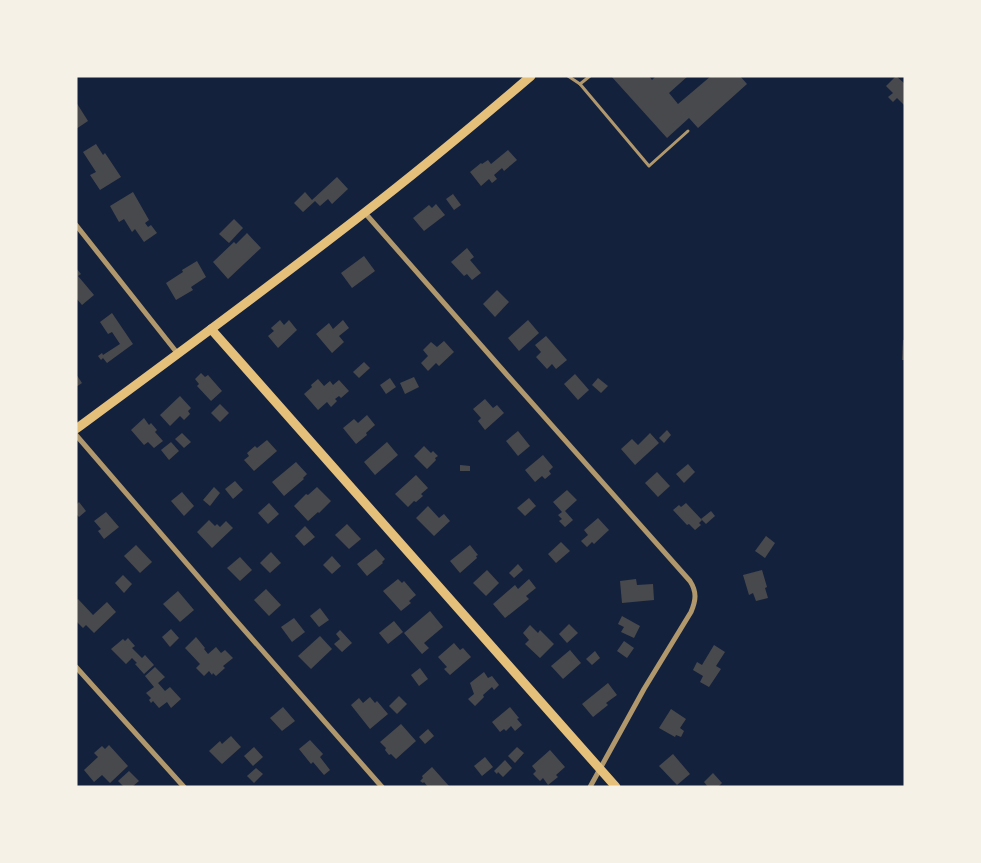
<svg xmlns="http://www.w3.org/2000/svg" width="981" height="863" font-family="'Work Sans',sans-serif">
<rect width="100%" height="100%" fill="#14213d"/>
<!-- building -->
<g fill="#48494c">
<polygon points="611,76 649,76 652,80 656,76 688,76 669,93 678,104 711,76 740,76 747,84 698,128 689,118 667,138"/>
<polygon points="896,76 904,83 905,82 905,106 897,98 893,102 888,97 893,93 886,86"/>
<polygon points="76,102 88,121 76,129"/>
<polygon points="96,144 103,155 105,153 121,177 100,190 90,175 96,172 83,152"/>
<polygon points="508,150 517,160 504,171 502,168 494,175 497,179 492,183 489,179 481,186 470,172 481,163 482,164 488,160 491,164"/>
<polygon points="337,177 348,189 332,204 328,199 320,206 315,201 303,212 294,203 305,192 312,200"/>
<polygon points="133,192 149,220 145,223 148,227 151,225 157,233 144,242 135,229 132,232 124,219 119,222 110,206"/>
<polygon points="453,194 461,205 454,210 446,199"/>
<polygon points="436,204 445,215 424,231 413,218 429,205 432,208"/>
<polygon points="234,219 243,228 229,243 219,234"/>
<polygon points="247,233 261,248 228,279 213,262 234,242 236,244"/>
<polygon points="467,248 474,257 470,260 481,273 472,280 467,274 464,276 451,262"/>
<polygon points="364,256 375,271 352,288 341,273"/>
<polygon points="197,261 206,277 191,287 193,290 176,300 166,283 183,272 182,270"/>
<polygon points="76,268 81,274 78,276 94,295 82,305 76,298"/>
<polygon points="497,290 509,302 495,317 483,304"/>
<polygon points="112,313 133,344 107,363 103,358 101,360 98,356 102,353 103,355 120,344 112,332 108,334 100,322"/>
<polygon points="280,320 284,325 289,320 297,330 278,348 268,336 274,331 271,328"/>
<polygon points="343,320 349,328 339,336 344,342 332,353 316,334 329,323 333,329"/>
<polygon points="528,320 539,333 519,351 508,338"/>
<polygon points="546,336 567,360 556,369 552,364 547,369 536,357 541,352 535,345"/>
<polygon points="903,340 905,340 905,360 902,360"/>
<polygon points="444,341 454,352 439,366 436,363 428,371 421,363 428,356 423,350 431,342 437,347"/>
<polygon points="364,362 370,368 359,378 353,372"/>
<polygon points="201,373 205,377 208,375 222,391 211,401 197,386 199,384 195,379"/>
<polygon points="76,374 82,383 76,387"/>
<polygon points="575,374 589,390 578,400 564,384"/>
<polygon points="414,377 419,387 405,394 400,383"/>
<polygon points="390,378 396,387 386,394 380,385"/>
<polygon points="598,378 608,386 601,393 592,385"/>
<polygon points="318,379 324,386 330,381 333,385 339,380 349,391 341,398 339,396 335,399 337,401 331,407 327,402 318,410 304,394 312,387 311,385"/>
<polygon points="180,396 191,408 188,411 190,414 184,420 180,416 170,426 160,415"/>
<polygon points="485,399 493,408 497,405 504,413 485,430 478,421 481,418 473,409"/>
<polygon points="220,404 229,413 220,422 211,413"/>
<polygon points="367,415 375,425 366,433 367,435 356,444 343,428 354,419 358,423"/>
<polygon points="144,418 149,425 151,423 157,430 155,432 163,441 154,448 148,442 144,445 131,430"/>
<polygon points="667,430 671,435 664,443 659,438"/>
<polygon points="518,431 530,446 518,456 506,441"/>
<polygon points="182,433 191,442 184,448 175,439"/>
<polygon points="650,433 659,443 635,465 621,449 632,439 638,445"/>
<polygon points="267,440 277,451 254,471 244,460 249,456 247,453 255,446 257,448"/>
<polygon points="171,442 179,451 169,460 161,450"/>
<polygon points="387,442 398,455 375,475 364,462"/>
<polygon points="424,446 431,453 433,451 438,456 435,458 436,460 427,469 414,456"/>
<polygon points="543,455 553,467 549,471 551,474 545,479 542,476 535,482 525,470"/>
<polygon points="296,462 307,474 303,478 304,479 284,496 272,482"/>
<polygon points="688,464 695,472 684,483 676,474"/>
<polygon points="460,465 470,466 470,471 460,471"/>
<polygon points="657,472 670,486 658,497 645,483"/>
<polygon points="416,475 428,488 421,494 423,496 416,502 414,501 408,507 395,494"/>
<polygon points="235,481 243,490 233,499 225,489"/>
<polygon points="214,487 220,493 210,506 203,500"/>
<polygon points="317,487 331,501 319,513 318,512 308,521 294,506 306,494 308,495"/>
<polygon points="567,490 577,500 565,511 573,520 565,527 559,521 562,519 558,515 562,512 553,502"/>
<polygon points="182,492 194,506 184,516 171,501"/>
<polygon points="529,498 536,506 525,516 517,508"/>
<polygon points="79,502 86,511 79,517 76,514 76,505"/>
<polygon points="269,503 279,514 268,524 258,513"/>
<polygon points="686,503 702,520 699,523 701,525 695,530 689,524 687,525 673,510 679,505 681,507"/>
<polygon points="428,506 439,518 444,514 450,521 434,536 416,518"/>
<polygon points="711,511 715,516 706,524 701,519"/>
<polygon points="106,512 119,527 104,539 98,531 101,529 94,521"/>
<polygon points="598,518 609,530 594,544 592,542 587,547 581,541 588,535 584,530"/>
<polygon points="209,520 215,526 217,524 220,527 226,521 233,528 212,548 197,532"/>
<polygon points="347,524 361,539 349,549 335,535"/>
<polygon points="305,526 315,537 304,546 295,536"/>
<polygon points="766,536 775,543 765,558 755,551"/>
<polygon points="561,542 570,551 556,563 548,554"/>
<polygon points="136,545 152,562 140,573 124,556"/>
<polygon points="470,545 478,555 476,556 477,558 460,573 450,561"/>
<polygon points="376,549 385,559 382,562 383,563 367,576 357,564"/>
<polygon points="271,552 281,563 270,573 260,563"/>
<polygon points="332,556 341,566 332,574 323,565"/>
<polygon points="240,557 252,570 240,581 227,568"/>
<polygon points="518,564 523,570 514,578 509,573"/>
<polygon points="487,570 499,583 486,596 473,583"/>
<polygon points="762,570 767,587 765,588 768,598 756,601 753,593 749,595 743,575"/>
<polygon points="123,575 132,584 124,593 115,583"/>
<polygon points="398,579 402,583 404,581 416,595 409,601 411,603 401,611 383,591"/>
<polygon points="529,579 536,588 526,596 529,599 505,618 493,604 515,585 518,589"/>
<polygon points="636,579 637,585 653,584 654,600 622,603 620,581"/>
<polygon points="266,589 281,605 269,616 254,600"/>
<polygon points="178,591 194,610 180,622 163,604"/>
<polygon points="78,599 93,615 107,602 116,612 94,633 86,625 83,628 76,621 76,601"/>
<polygon points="320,608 329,620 319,627 310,616"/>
<polygon points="430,611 443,627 424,643 429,648 422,654 404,633"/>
<polygon points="622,616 640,626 634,638 621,632 624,627 618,624"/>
<polygon points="294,618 305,632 292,642 281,627"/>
<polygon points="394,621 403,632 388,644 379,633"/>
<polygon points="569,624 578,633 567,643 559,634"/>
<polygon points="530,625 538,633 540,630 554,644 540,658 525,644 529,640 523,633"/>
<polygon points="171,629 179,638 170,647 162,637"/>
<polygon points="340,630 352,643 342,652 334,644 340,639 336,634"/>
<polygon points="320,636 332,649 311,669 298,656"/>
<polygon points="196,637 205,648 204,649 208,654 216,647 221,653 225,650 233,658 223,666 225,668 216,676 213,673 212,675 209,671 204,676 196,668 200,664 185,648"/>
<polygon points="128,638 135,646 132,648 142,658 145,655 154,665 144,674 135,664 137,663 132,658 126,664 111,649 123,639 125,641"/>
<polygon points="624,641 634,648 627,658 617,651"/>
<polygon points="454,643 460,650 463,648 471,657 450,675 444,669 447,667 438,657"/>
<polygon points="714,645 725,652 716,666 721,669 709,687 700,682 703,676 693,670 697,662 702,665"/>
<polygon points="570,650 581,663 563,679 551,666"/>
<polygon points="595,651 600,658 592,665 586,659"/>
<polygon points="155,667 165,677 158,683 165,691 170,687 181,699 171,708 167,702 159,708 153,701 151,703 149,700 151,698 146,693 154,687 145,676"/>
<polygon points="420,668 428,679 419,686 411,675"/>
<polygon points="484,672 488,678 492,676 499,685 494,690 492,687 483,695 484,697 475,706 468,699 474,694 470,683"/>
<polygon points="608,683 617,695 606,703 608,705 593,717 582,704"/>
<polygon points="399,696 407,704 397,714 389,706"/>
<polygon points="370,697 375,703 377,701 388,714 370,729 351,705 359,698 363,703"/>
<polygon points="283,707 295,721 282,731 270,718"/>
<polygon points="510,707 519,718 517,719 522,725 515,731 511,726 506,731 504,729 500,732 492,722"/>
<polygon points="671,709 686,719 680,728 684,731 681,737 676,735 675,737 659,728"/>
<polygon points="401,724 416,741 396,759 391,754 389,755 385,750 386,748 380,742"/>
<polygon points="428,729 434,736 425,744 419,737"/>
<polygon points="231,736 241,747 222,764 209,751 220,741 222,744"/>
<polygon points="310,740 323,754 320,757 330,770 324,775 313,762 311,764 299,749"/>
<polygon points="109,745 128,766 110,783 102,775 94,782 84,770 98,757 94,753 102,746 105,749"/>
<polygon points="254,747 263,757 253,766 244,756"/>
<polygon points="517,747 524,753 515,763 508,756"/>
<polygon points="550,750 565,767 556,775 558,777 548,785 543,778 540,781 533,774 536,771 532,766"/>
<polygon points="673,754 690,774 677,785 659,766"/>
<polygon points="485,757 493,767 482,776 474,766"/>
<polygon points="505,760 512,768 503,777 498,772 497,774 494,771"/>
<polygon points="432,767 449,786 448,787 428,787 424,782 423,783 420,781 423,778 422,776"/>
<polygon points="256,768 263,774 254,783 247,776"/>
<polygon points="129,771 139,781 132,787 124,787 118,781"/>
<polygon points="713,773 722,783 718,787 708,787 704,782"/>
</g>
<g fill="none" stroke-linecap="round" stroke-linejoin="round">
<!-- service -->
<g stroke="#b1986c" stroke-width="3">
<polyline points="568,76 580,84 649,166 688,131"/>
<polyline points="580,84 590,76"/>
</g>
<!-- minor -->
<g stroke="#b1986c" stroke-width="5">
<path d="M365 213 508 376 690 581C697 592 696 600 691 612L644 689 590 787"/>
<polyline points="76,225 178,354"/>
<polyline points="76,435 232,616 382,787"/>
<polyline points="76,667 184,787"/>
</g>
<!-- secondary -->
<g stroke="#e5c07b" stroke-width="9">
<polyline points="211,329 616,787"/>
<path d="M76 429C172 358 269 287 364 213 421 169 476 123 531 76"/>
</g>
</g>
<!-- border -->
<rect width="981" height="863" fill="none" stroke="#f6f1e7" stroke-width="155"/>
</svg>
